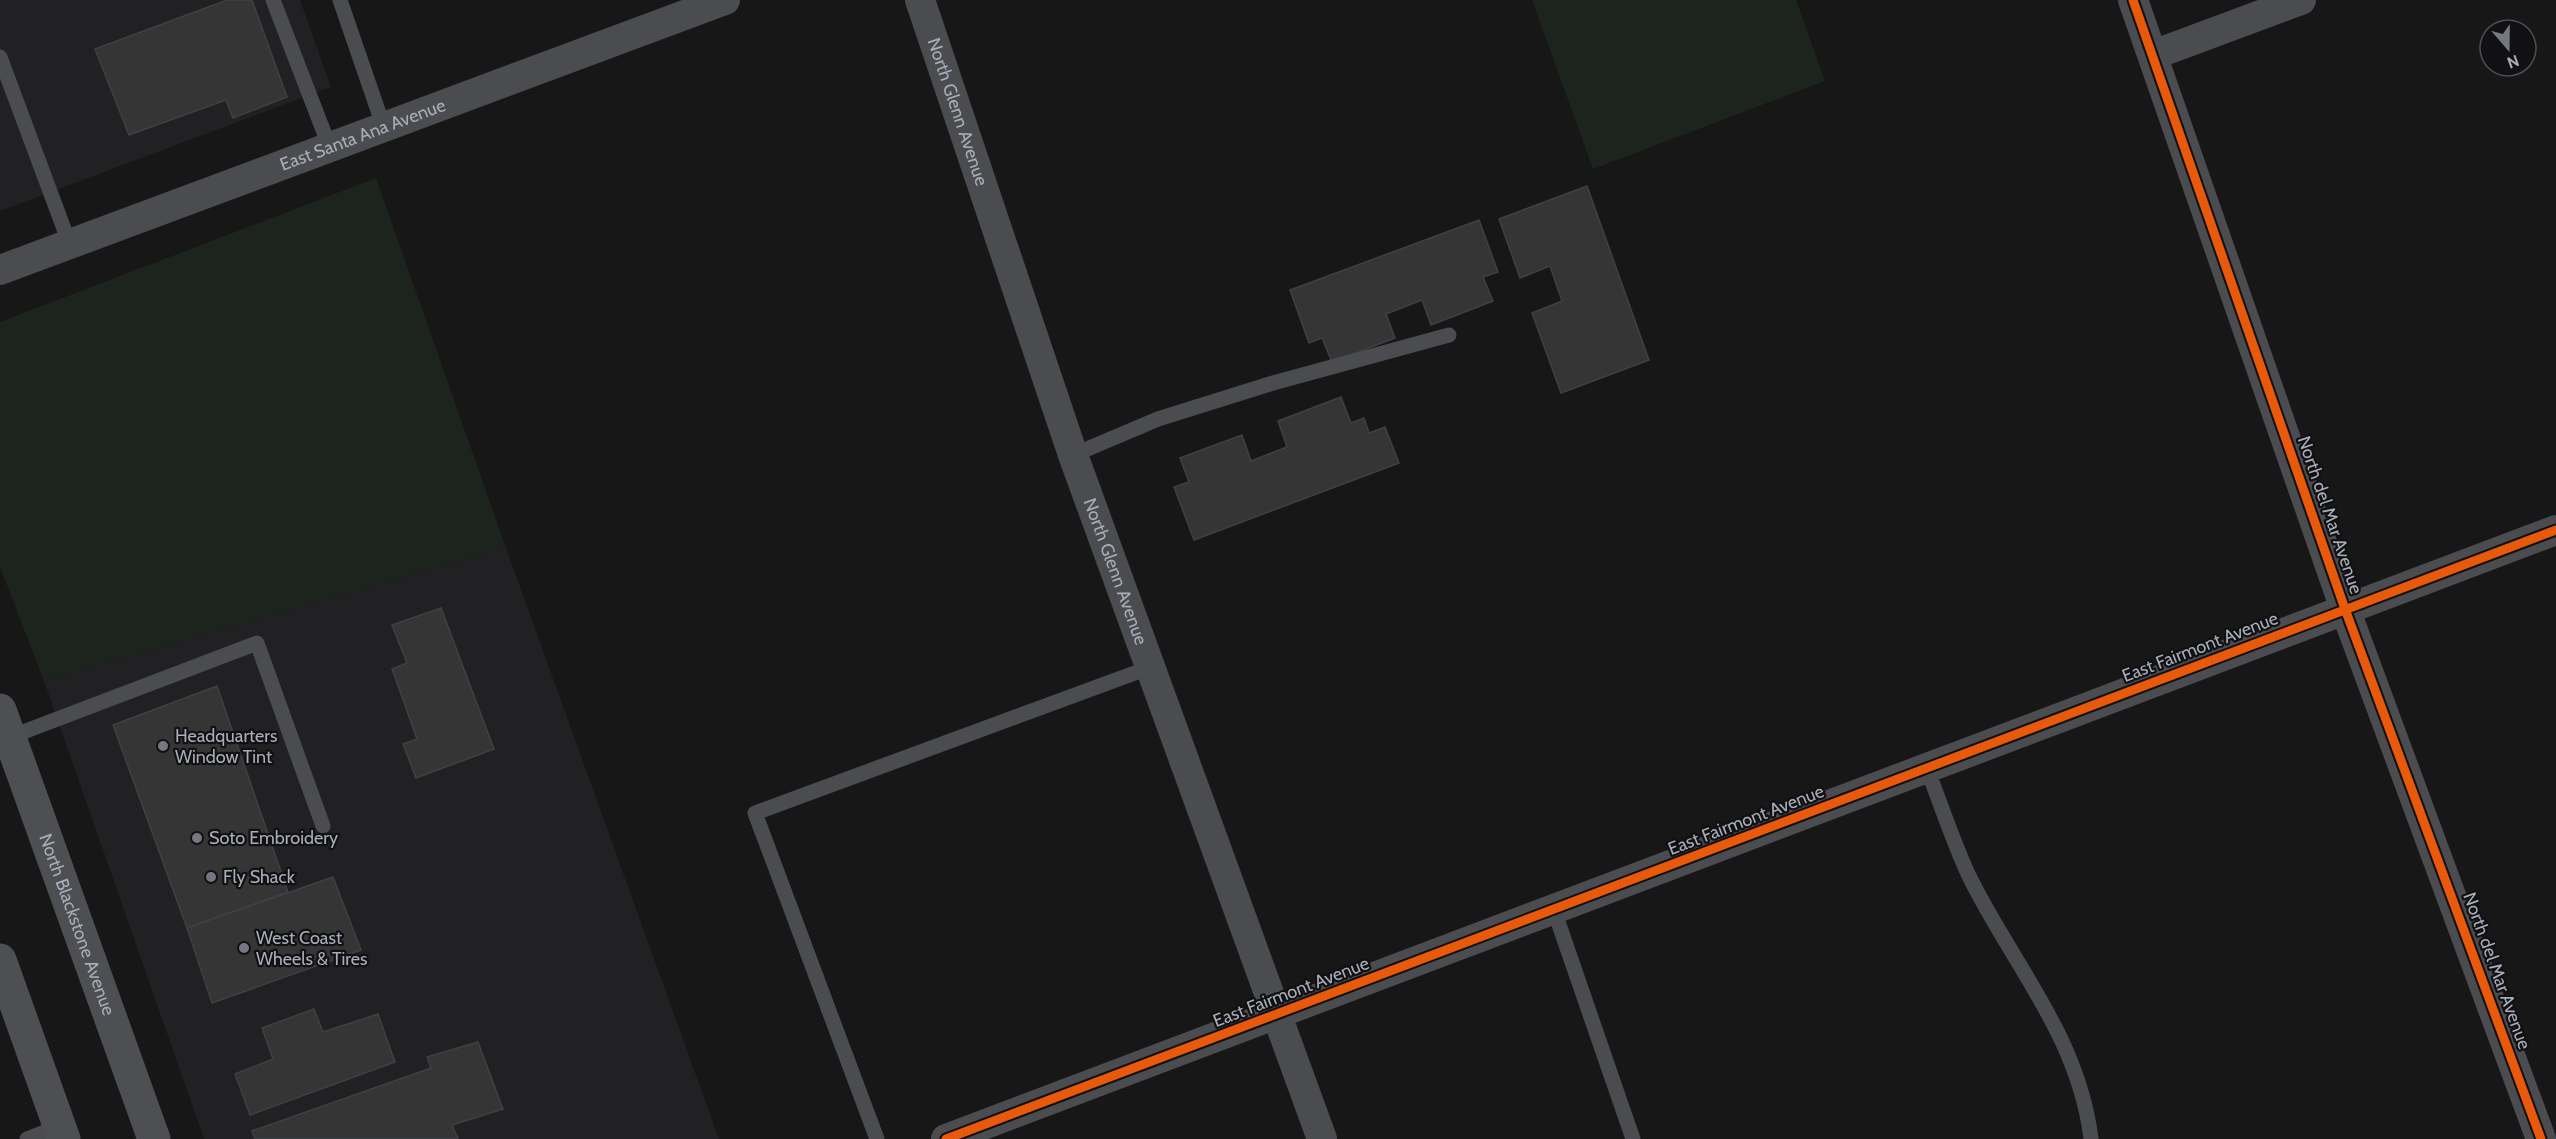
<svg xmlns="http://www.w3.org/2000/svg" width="2556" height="1139" font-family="Cabin,sans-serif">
<rect width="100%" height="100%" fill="#171717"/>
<!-- built -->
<g fill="#212123">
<polygon points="0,0 300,0 331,87 0,211"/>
<polygon points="506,548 719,1139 204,1139 44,681"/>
</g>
<!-- green -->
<g fill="#1d241e">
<polygon points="1532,0 1796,0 1825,81 1593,169"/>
<polygon points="376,178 506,548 44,681 0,567 0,322"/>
</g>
<!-- building -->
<g fill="#353536" stroke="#3f4043" stroke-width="1.5">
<polygon points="227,0 252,0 287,97 233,118 226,100 129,135 95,49"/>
<polygon points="1587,186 1649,360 1561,393 1532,313 1562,301 1550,266 1520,278 1499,219"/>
<polygon points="1479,220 1498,272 1483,277 1493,301 1431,325 1422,300 1386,314 1395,338 1332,362 1322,338 1309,343 1290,290"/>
<polygon points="1341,397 1351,423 1364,418 1369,433 1385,427 1399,463 1194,540 1174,487 1189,482 1180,458 1242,435 1251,461 1287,447 1278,421"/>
<polygon points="441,608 494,749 416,778 403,744 417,739 392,669 407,663 392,625"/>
<polygon points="217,686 288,892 187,928 113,725"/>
<polygon points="333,877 361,950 212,1003 187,928"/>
<polygon points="314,1009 323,1032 378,1014 395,1062 250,1115 235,1074 273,1059 262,1028"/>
<polygon points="478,1042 503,1109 452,1125 458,1139 255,1139 252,1131 431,1068 427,1057"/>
</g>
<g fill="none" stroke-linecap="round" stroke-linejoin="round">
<!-- service -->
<g stroke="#4b4c50" stroke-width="15">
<polyline points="273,0 330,148"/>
<polyline points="340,0 384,128"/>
<polyline points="0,57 70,245"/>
<polyline points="1073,455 1158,419 1273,383 1449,335"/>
<polyline points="10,737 257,643 323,826"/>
<path d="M1927 769C1941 804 1953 842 1969 876 2013 965 2079 1037 2091 1139"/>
<polyline points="1554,910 1633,1139"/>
<polyline points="27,1139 60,1126"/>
<polyline points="877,1139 755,813 1151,667"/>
</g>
<!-- minor -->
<g stroke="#4b4c50" stroke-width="30">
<path id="s1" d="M920 0 1073 455 1322 1139"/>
<polyline points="2133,0 2345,609 2541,1139"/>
<polyline points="2153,55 2301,0"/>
<path id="s2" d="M0 270 725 0"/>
<polyline points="946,1139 2556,530"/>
</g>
<!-- primary -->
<g stroke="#4d4f52" stroke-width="33">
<path id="s3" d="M0 710 154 1139"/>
<polyline points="0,960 64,1139"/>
</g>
<!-- cycleway casing -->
<g stroke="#111113" stroke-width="13">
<g id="cycleway">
<polyline points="2133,0 2345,609 2541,1139"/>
<polyline points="946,1139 2556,530"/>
</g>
</g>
<!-- cycleway -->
<use href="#cycleway" stroke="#e8590c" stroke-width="9"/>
</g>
<!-- markers -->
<g fill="#757880" stroke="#111113" stroke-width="2">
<circle cx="163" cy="746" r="6"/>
<circle cx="197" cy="838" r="6"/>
<circle cx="211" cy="877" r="6"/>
<circle cx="244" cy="948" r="6"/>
</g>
<g text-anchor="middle" stroke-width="4.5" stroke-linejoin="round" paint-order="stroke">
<!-- street labels -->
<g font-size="18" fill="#a8adb8" stroke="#111113">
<text dy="6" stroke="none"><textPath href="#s1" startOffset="118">North Glenn Avenue</textPath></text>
<text dy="6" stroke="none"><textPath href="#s2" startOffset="387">East Santa Ana Avenue</textPath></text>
<text transform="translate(2330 515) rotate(71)" y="6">North del Mar Avenue</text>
<text dy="6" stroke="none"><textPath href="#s1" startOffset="604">North Glenn Avenue</textPath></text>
<text transform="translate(2200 647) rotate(-21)" y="6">East Fairmont Avenue</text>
<text transform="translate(1746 820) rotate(-21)" y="6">East Fairmont Avenue</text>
<text dy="6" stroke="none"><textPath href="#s3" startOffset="228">North Blackstone Avenue</textPath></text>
<text transform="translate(2497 971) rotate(70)" y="6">North del Mar Avenue</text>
<text transform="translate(1291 992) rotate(-21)" y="6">East Fairmont Avenue</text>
</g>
<!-- poi labels -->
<g font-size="18" fill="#a8adb8" stroke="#111113" text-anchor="start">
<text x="175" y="742">Headquarters<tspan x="175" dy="21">Window Tint</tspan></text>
<text x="209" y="844">Soto Embroidery</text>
<text x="223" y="883">Fly Shack</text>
<text x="256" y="944">West Coast<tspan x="256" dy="21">Wheels &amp; Tires</tspan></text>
</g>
</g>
<!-- north arrow -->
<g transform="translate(2508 48) rotate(160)"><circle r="28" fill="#111113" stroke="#4d4f55" stroke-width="1.5"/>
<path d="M0-4.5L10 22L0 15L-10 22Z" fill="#757880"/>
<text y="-9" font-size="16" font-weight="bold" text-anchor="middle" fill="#a8adb8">N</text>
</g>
</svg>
